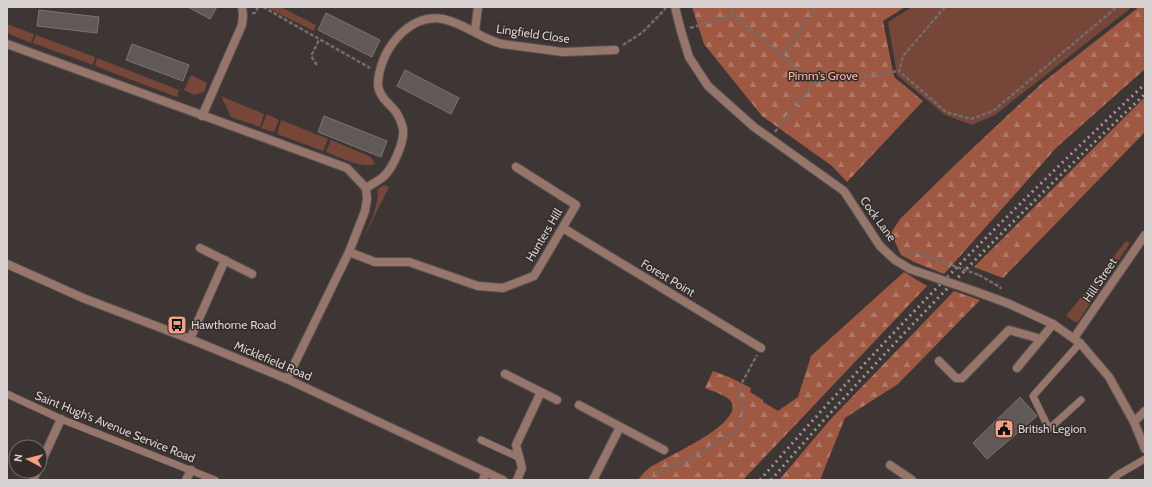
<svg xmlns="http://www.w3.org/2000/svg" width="1152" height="487" font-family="Cabin,sans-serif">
<defs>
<pattern id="forest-firs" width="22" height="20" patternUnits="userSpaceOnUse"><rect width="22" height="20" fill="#9f5943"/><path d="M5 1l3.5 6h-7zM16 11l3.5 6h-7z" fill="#b07866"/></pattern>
</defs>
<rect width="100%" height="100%" fill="#3d3634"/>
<!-- green -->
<g fill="#764638">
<polygon points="265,7 281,7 316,25 314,31"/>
<polygon points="912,7 1132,7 995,115 972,125 945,115 897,75 888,22"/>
<polygon points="7,24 34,34 31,43 7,33"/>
<polygon points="36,35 95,57 93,65 33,43"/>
<polygon points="97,58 179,90 177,97 95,66"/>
<polygon points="191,75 207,83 204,92 194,95 184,90"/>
<polygon points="221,96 264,114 260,127 231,117"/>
<polygon points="267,114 279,120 274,132 261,128"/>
<polygon points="281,120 328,139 323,151 277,134"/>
<path d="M331 140 371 157 375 164C364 170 337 156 326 152Z"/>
<polygon points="384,185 389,187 364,237 374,213 377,201 378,189"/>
<polygon points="1126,241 1130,243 1077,323 1066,316"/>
</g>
<!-- forest -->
<g fill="url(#forest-firs)">
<polygon points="692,7 905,7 883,21 894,77 923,101 847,182 832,166 762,116 704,44"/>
<polygon points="1139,7 1145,7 1145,69 1057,147 944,274 914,262 901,255 891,233 900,219 957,163 1042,83"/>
<polygon points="1145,97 1145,132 1003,278 974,267"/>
<path d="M904 272 927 286 743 480H638C641 476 645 471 648 469 664 457 740 427 732 403 729 396 712 391 705 388L713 371 729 377 751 388 750 392 763 400V402L778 411 798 397 811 356Z"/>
<polygon points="954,291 980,300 898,384 845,418 820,480 779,480 829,421"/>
</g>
<!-- building -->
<g fill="#605957" stroke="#7c7471">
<polygon points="188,7 217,7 210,19"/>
<polygon points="39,10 99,17 97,33 37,26"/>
<polygon points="326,13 380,40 372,57 318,30"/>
<polygon points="132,44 189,65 183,81 126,60"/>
<polygon points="405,70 459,98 451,114 397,86"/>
<polygon points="324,116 387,141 381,157 318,132"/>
<polygon points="1020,397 1037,416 987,459 973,443"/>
</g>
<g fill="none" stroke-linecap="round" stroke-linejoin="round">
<!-- lane casing -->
<g stroke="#595250" stroke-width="8">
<g id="lane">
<polyline points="1080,343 1033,396 1049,429 1081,400"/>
<polyline points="7,394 61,419 215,480"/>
<polyline points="481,440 520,458"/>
<polyline points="1112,480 1119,474 1145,459"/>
</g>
</g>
<!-- street casing -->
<g stroke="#595250" stroke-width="10">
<g id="street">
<polyline points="675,7 681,31 689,57 708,86 754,127 844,191 880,246 895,260 910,269"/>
<polyline points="475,31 478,7"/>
<polyline points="7,44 347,168 366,188 367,199 365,211 349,252 287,379"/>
<polyline points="202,116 242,25 243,15 242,7"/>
<path d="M366 188C372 184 379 181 384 176 393 168 405 141 403 129 402 123 399 117 396 112 389 103 379 97 378 85 378 53 408 12 443 19 464 23 481 39 502 44L563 52 615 50"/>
<polyline points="563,228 761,348"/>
<polyline points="200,248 252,274"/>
<polyline points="349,252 375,262 409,262 478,286 503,288 534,276 576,205 516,167"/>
<polyline points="7,264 83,298 190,339 287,379 503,480"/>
<polyline points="977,292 1007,303 1053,324 1080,343 1109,377 1134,422 1145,449"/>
<polyline points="1074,338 1145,235"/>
<polyline points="190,339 225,260"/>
<polyline points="939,361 956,378 962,378 1009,330 1041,339 1053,324"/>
<polyline points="1017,368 1041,339"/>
<polyline points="505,374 557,400"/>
<polyline points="579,405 664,450"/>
<polyline points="1134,422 1145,411"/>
<polyline points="40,465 61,419"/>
<polyline points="890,465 912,480"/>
<polyline points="33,480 37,471"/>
<polyline points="186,480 191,470"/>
<polyline points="483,480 486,472"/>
<polyline points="517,480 522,468 516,445 541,392"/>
<polyline points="593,480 620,427"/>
</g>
</g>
<!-- path -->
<g stroke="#726c6a" stroke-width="2.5" stroke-dasharray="4 2" stroke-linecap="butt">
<polyline points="263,7 370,68"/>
<polyline points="731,7 733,15 815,82 899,71"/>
<polyline points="945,7 903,56 899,71 946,112 971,119 993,111 1117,7"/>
<polyline points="252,13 255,13 258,7"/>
<polyline points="690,28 733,15"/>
<polyline points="623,45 643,32 666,8"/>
<polyline points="782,55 816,7"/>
<polyline points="317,65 311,56 319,40"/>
<polyline points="775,132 815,82"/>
<polyline points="899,250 918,253"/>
<polyline points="979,275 1000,287 1001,289"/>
<polyline points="645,480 647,477 692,458 735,432 744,417 738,390 757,355"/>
</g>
<!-- lane -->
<use href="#lane" stroke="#96756b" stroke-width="7"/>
<!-- street -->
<use href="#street" stroke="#96756b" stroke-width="8"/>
<!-- rail -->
<g stroke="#9c9694" stroke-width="3" stroke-dasharray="2 4" stroke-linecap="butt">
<path d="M760 480C881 341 1011 209 1145 84"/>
<path d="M771 480C888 345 1015 217 1145 94"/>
</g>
<!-- street-bridge casing -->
<g stroke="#595250" stroke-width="10" stroke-linecap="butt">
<polyline id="street-bridge" points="910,269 977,292"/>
</g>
<!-- path-bridge -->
<polyline stroke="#726c6a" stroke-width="2.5" stroke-dasharray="4 2" stroke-linecap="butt" points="918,253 979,275"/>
<!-- street-bridge -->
<use href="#street-bridge" stroke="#96756b" stroke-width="8"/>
</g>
<!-- icons -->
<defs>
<g id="bus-square" transform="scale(1)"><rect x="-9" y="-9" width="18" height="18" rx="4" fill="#f39f85" stroke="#332c2a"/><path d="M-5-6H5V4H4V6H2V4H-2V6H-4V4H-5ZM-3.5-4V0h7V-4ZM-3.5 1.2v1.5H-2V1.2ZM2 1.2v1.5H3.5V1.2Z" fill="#111"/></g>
<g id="civic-square" transform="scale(1)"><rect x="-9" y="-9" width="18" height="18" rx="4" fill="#f39f85" stroke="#332c2a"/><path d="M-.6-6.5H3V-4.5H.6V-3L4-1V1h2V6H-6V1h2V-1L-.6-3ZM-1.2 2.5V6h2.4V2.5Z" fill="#111"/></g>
</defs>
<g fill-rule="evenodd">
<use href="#bus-square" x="177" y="325"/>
<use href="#civic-square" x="1004" y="429"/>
</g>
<g text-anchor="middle" stroke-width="3" stroke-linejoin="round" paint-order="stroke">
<!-- street labels -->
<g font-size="12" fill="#d7d2d1" stroke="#332c2a">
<text transform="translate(533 34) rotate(8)" y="4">Lingfield Close</text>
<text transform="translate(878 219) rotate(54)" y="4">Cock Lane</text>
<text transform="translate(544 235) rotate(-59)" y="4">Hunters Hill</text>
<text transform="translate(668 278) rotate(31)" y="4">Forest Point</text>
<text transform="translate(1100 280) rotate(-56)" y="4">Hill Street</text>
<text transform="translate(273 361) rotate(23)" y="4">Micklefield Road</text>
<text transform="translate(115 427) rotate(22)" y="4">Saint Hugh's Avenue Service Road</text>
</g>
<!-- park labels -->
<g font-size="12" fill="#f6b8a5" stroke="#332c2a">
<text x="823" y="80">Pimm's Grove</text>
</g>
<!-- poi labels -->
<g font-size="12" fill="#d7d2d1" stroke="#332c2a" text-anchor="start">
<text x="191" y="329">Hawthorne Road</text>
<text x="1018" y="433">British Legion</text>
</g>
</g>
<!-- border -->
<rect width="1152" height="487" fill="none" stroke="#d7d2d1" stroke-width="16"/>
<!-- north arrow -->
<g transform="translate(28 459) rotate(277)"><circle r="19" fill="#332c2a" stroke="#756e6d"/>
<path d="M0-3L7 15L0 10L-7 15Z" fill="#f39f85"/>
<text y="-6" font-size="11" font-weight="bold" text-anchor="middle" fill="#d7d2d1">N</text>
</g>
</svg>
